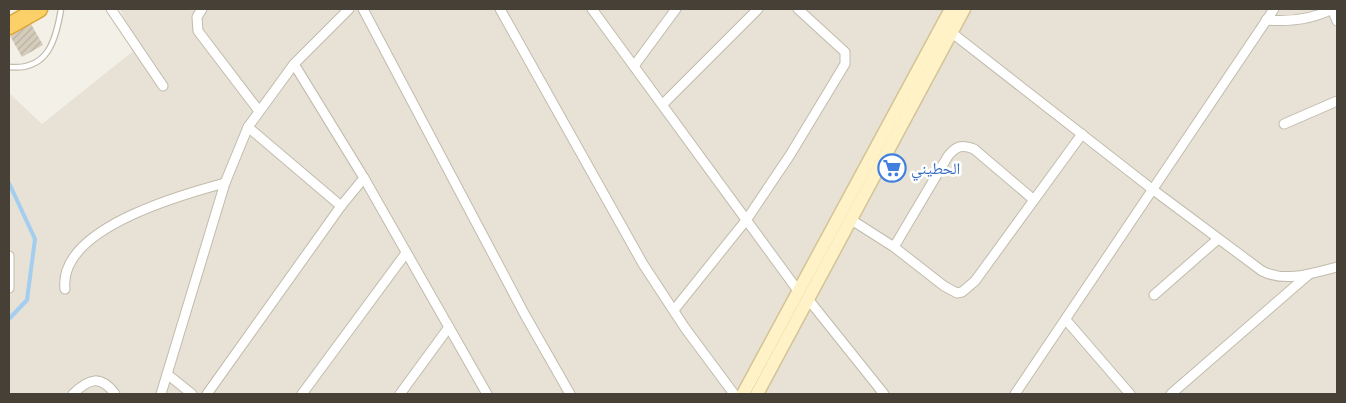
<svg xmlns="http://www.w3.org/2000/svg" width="1346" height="403" font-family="Helvetica,'Noto Naskh Arabic',sans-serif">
<defs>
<pattern id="building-hatch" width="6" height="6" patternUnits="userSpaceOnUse" patternTransform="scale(1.25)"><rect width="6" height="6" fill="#d5ccbc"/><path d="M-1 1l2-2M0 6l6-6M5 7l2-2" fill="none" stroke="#b8b0a2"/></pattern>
</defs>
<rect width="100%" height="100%" fill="#f3f0e7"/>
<!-- residential -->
<polygon fill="#e7e2d5" points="120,9 1337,9 1337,394 9,394 9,93 42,124 137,48"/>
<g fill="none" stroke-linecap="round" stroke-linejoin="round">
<!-- stream -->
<polyline stroke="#a3cef0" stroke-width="4" points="9,183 35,239 27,300 9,319"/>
</g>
<!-- building -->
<polygon fill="url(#building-hatch)" points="31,24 43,45 22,57 10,36"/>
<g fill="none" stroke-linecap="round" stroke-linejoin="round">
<!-- lane casing -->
<g stroke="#c1bbac" stroke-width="7">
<path id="lane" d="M9 67C48 71 56 40 61 9"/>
</g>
<!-- street casing -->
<g stroke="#c1bbac" stroke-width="11">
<g id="street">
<polyline points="111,9 163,86"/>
<polyline points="202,9 197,17 198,31 259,111"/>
<polyline points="363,9 525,315 570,394"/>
<polyline points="500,9 643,264 685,328 734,394"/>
<polyline points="592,9 799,292"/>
<polyline points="1332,9 1337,21"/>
<path d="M1266 20C1290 22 1311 20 1332 9"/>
<path d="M947 29 1152 189 1262 271C1286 283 1313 273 1337 267"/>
<polyline points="294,64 364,178 487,394"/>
<polyline points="634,66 676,9"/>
<polyline points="663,104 758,9"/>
<polyline points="1284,124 1337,101"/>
<polyline points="248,127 341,206"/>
<polyline points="1034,200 1082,134"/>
<path d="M850 219 894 247 944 286 957 293 962 292 975 281 1034 200 974 149C962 144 956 146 948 156L894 247"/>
<polyline points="9,256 9,288"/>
<path d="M65 289C58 229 180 195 225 183"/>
<polyline points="1154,295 1218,239"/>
<polyline points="808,299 884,394"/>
<polyline points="674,310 747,219 790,155 845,64 845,52 798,9"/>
<polyline points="1066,320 1130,394"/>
<polyline points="167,374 192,394"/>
<path d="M73 394C89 378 101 375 115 394"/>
<polyline points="161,394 225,183 248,127 294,64 349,9"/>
<polyline points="207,394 341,206 364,178"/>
<polyline points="302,394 406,253"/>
<polyline points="400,394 449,327"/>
<polyline points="1015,394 1274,9"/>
<polyline points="1171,394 1308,275"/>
</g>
</g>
<!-- secondary casing -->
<g stroke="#d3c497" stroke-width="15">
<g id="secondary">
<polyline points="743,394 951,9"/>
<polyline points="757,394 964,9"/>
</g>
</g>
<!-- highway casing -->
<g stroke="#dca538" stroke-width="19">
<polyline id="highway" points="9,26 39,9"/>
</g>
<!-- lane -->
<use href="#lane" stroke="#fff" stroke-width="4.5"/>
<!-- street -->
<use href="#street" stroke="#fff" stroke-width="9"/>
<!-- secondary -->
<use href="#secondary" stroke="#fef2c6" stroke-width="12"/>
<!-- highway -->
<use href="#highway" stroke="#fcd068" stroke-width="16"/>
</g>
<!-- icons -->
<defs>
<g id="supermarket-ring" transform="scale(1.4375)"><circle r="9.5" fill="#fff" stroke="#3f7fe0" stroke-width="1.5"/><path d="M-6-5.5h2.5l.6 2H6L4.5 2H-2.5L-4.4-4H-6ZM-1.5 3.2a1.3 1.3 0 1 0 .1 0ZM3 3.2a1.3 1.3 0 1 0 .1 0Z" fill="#3f7fe0"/></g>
</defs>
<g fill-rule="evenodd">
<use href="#supermarket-ring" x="892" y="168"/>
</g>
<g text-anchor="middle" stroke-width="5" stroke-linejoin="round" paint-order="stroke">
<!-- shop labels -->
<g font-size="16" fill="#366cbe" stroke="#fff" text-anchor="start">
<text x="911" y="174">الحطيني</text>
</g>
</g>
<!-- border -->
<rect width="1346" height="403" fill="none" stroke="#464036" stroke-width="20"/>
</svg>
